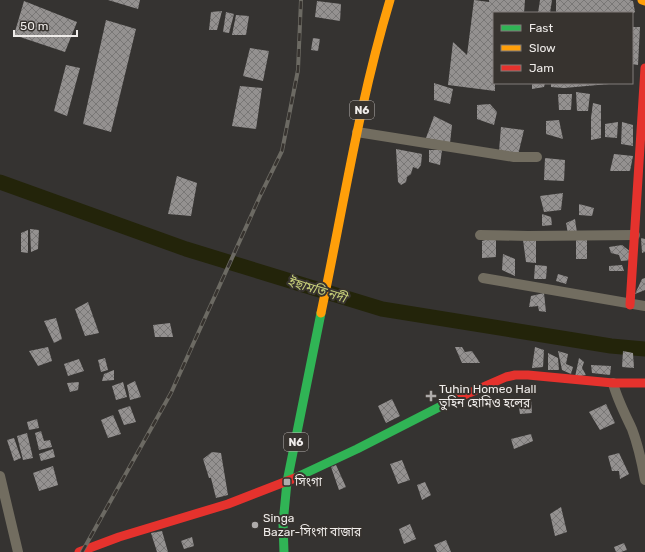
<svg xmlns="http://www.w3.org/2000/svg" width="645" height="552" font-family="Rubik,'Noto Sans Bengali',sans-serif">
<defs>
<pattern id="building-cross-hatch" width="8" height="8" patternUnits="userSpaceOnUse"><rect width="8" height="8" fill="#949190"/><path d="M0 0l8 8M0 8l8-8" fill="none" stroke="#797776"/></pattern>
</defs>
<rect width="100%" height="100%" fill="#353331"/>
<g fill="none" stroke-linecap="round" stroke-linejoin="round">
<!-- river -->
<polyline stroke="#23240a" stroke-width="15" points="0,182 186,249 382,309 611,346 645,349"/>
</g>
<!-- building -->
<g fill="url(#building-cross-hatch)">
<polygon points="108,0 140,0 138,9"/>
<polygon points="474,0 489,2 489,0 525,0 524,13 494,13 495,91 448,85 453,42 467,55"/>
<polygon points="540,0 552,0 550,13 538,13"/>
<polygon points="556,0 629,0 633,1 635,12 632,14 556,13"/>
<polygon points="24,1 77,22 65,52 14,35"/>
<polygon points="317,1 341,4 340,21 315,17"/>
<polygon points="222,11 217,30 209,30 211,12"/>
<polygon points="226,12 234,14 229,33 223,32"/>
<polygon points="236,15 249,16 246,35 232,35"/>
<polygon points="106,20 136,29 111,132 83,124"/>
<polygon points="632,27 640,27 638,65 632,64"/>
<polygon points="313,38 320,39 318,51 311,50"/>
<polygon points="250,48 269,51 263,81 243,76"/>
<polygon points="66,65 80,68 67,116 54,111"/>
<polygon points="434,83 453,89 450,104 434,100"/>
<polygon points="532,83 545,83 544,87 532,89"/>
<polygon points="551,83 609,83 609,84 564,88 551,87"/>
<polygon points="240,86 262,88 256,129 232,126"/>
<polygon points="576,92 590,94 588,111 577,111"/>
<polygon points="558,94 572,94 571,110 559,110"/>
<polygon points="593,103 601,105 601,138 591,140 591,118"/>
<polygon points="490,104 497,112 494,125 477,119 477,105"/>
<polygon points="434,116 452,125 450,143 426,138"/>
<polygon points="559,120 563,139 546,134 546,121"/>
<polygon points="618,122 617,138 605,137 605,124"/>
<polygon points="622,122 633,125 633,146 621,144"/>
<polygon points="501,127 524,130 518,155 499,151"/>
<polygon points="396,149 422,154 421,165 418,169 413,167 411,174 407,177 406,182 401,185 398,182"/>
<polygon points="429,150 442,150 440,165 429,162"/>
<polygon points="614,154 633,156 630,171 610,171"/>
<polygon points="545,158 565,160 564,181 544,180"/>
<polygon points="177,176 197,183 191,216 168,214"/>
<polygon points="563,193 561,210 544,212 540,196"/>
<polygon points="579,204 594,208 592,216 579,215"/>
<polygon points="542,214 551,217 552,225 542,226"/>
<polygon points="575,219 577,233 568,234 566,223"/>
<polygon points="30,229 39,230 38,249 31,252"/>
<polygon points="28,230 28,253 21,252 21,233"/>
<polygon points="496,237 496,257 482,258 482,241"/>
<rect x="576" y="238" width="11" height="21"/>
<polygon points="641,238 645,239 645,252 642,253"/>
<polygon points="523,240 536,240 536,263 526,262"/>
<polygon points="622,245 631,252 632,260 621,261 619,255 611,253 609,247"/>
<polygon points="503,254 515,259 515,276 502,270"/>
<polygon points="535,265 547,266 546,279 534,279"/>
<polygon points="622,265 624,271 609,271 609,266"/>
<polygon points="558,274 568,277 566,284 556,281"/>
<polygon points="645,278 645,290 635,294 642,279"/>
<polygon points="544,293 546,312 539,311 538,306 529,307 531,296"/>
<polygon points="88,302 99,333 85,336 75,309"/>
<polygon points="56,318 62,339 54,343 44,321"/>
<polygon points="170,323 173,337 155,337 153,325"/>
<polygon points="48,347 52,361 38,366 29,351"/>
<polygon points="455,347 462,347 465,352 472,351 480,363 462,363"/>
<polygon points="535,347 544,350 543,367 532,368"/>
<polygon points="558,351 568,354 566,364 573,367 571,374 562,370"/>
<polygon points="623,351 633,353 634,368 622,367"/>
<polygon points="548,353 558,358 559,370 548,370"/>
<polygon points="105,358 108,370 101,372 98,360"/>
<polygon points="579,358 584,362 582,368 586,375 575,377"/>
<polygon points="79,359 84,371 68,376 64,364"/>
<polygon points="591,365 611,366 610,375 592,373"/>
<polygon points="114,370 114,380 102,381 104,374"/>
<polygon points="135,381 141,397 130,400 127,385"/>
<polygon points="79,382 78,390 70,392 67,383"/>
<polygon points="123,382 127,397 116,400 112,386"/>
<polygon points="392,399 400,416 386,423 378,406"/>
<polygon points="531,399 532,413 520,414 518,402"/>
<polygon points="606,404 615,423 600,430 589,412"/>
<polygon points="130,406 136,422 124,425 118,410"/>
<polygon points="113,415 121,434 108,438 101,420"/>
<polygon points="37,419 39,428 29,430 27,422"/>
<polygon points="41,431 44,441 50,440 52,447 39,450 35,433"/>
<polygon points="27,433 33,458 23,460 17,436"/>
<polygon points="531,434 533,441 514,449 511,439"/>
<polygon points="14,438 21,458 14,461 7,440"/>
<polygon points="53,449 55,457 41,461 39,454"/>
<polygon points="212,452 221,453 228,495 216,498 211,478 209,478 203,459"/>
<polygon points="619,453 629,474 620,479 619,471 612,471 608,456"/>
<polygon points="402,460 410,480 398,484 390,464"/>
<polygon points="336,465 346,487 339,490 331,467"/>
<polygon points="53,466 58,485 39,491 33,473"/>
<polygon points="425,482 431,495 422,500 417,485"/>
<polygon points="561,507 567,532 555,536 550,514"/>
<polygon points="410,524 416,539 404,544 399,529"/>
<polygon points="162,531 168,552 157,552 151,533"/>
<polygon points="192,537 194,546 184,549 181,541"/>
<polygon points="446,540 451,552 437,552 434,545"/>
<polygon points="624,543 627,550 621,552 616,552 614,547"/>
</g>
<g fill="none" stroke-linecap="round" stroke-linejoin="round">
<!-- street -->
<g stroke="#726d60" stroke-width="10">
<polyline points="357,132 514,157 537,157"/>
<polyline points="480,235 528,236 635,235"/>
<polyline points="483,278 645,306"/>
<path d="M613 383C617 399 625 414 632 429 638 445 642 463 645 480"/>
<polyline points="0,476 18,552"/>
</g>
<!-- fast -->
<g stroke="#30b455" stroke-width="9">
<polyline points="295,478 357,449 451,401"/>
<polyline points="284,552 283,524 287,482 321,313"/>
</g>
<!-- slow -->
<g stroke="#ff9f0a" stroke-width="9">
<polyline points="642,0 645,1"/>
<path d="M321 313C343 209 359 103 390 0"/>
</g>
<!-- jam -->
<g stroke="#e5322d" stroke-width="9">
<polyline points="630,305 645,68"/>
<polyline points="451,401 506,377 515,375 528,375 613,383 645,383"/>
<polyline points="79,552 119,537 228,504 295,478"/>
</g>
<!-- rail casing -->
<g stroke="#6c6a63" stroke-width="4">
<polyline id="rail" points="82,552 171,393 261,194 282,151 298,70 301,0"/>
</g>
<!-- rail -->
<use href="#rail" stroke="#37332f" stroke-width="2.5" stroke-dasharray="8" stroke-linecap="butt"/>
</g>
<!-- markers -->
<g fill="#aeaba9" stroke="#37332f" stroke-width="1.5">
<path d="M429 390h4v4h4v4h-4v4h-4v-4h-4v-4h4z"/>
<rect x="283" y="478" width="8" height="8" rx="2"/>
<circle cx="255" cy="525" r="4"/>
</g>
<g text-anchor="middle" stroke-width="4" stroke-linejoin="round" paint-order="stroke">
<!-- shield labels -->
<g fill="#37332f" stroke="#b8b4b2" stroke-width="1">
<rect x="350" y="101" width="24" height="18" rx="3"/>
<rect x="284" y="433" width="24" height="18" rx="3"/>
</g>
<g font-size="11" font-weight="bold" fill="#efecea">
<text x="362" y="114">N6</text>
<text x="296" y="446">N6</text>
</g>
<!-- poi labels -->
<g font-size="12" fill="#efecea" stroke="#37332f" text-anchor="start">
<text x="439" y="393">Tuhin Homeo Hall<tspan x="439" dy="14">তুহিন হোমিও হলের</tspan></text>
<text x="295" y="486">সিংগা</text>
<text x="263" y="522">Singa<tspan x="263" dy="14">Bazar-সিংগা বাজার</tspan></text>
</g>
<!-- water labels -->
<g font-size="13" font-style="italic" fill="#c5cd79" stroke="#37332f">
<text transform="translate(317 289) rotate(17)" y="5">ইছামতি নদী</text>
</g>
</g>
<!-- legend -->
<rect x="493" y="12" width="140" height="72" fill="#37332f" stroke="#817d7a"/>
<rect x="501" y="25" width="20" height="6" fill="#30b455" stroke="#817d7a"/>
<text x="529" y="32" font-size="12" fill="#efecea">Fast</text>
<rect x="501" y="45" width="20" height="6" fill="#ff9f0a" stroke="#817d7a"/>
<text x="529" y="52" font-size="12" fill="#efecea">Slow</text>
<rect x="501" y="65" width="20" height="6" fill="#e5322d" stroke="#817d7a"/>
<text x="529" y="72" font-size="12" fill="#efecea">Jam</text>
<!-- scale -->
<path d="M14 30v6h63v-6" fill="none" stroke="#efecea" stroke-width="2"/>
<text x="20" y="30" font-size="12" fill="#efecea" stroke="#37332f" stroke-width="3" paint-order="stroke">50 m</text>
</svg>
